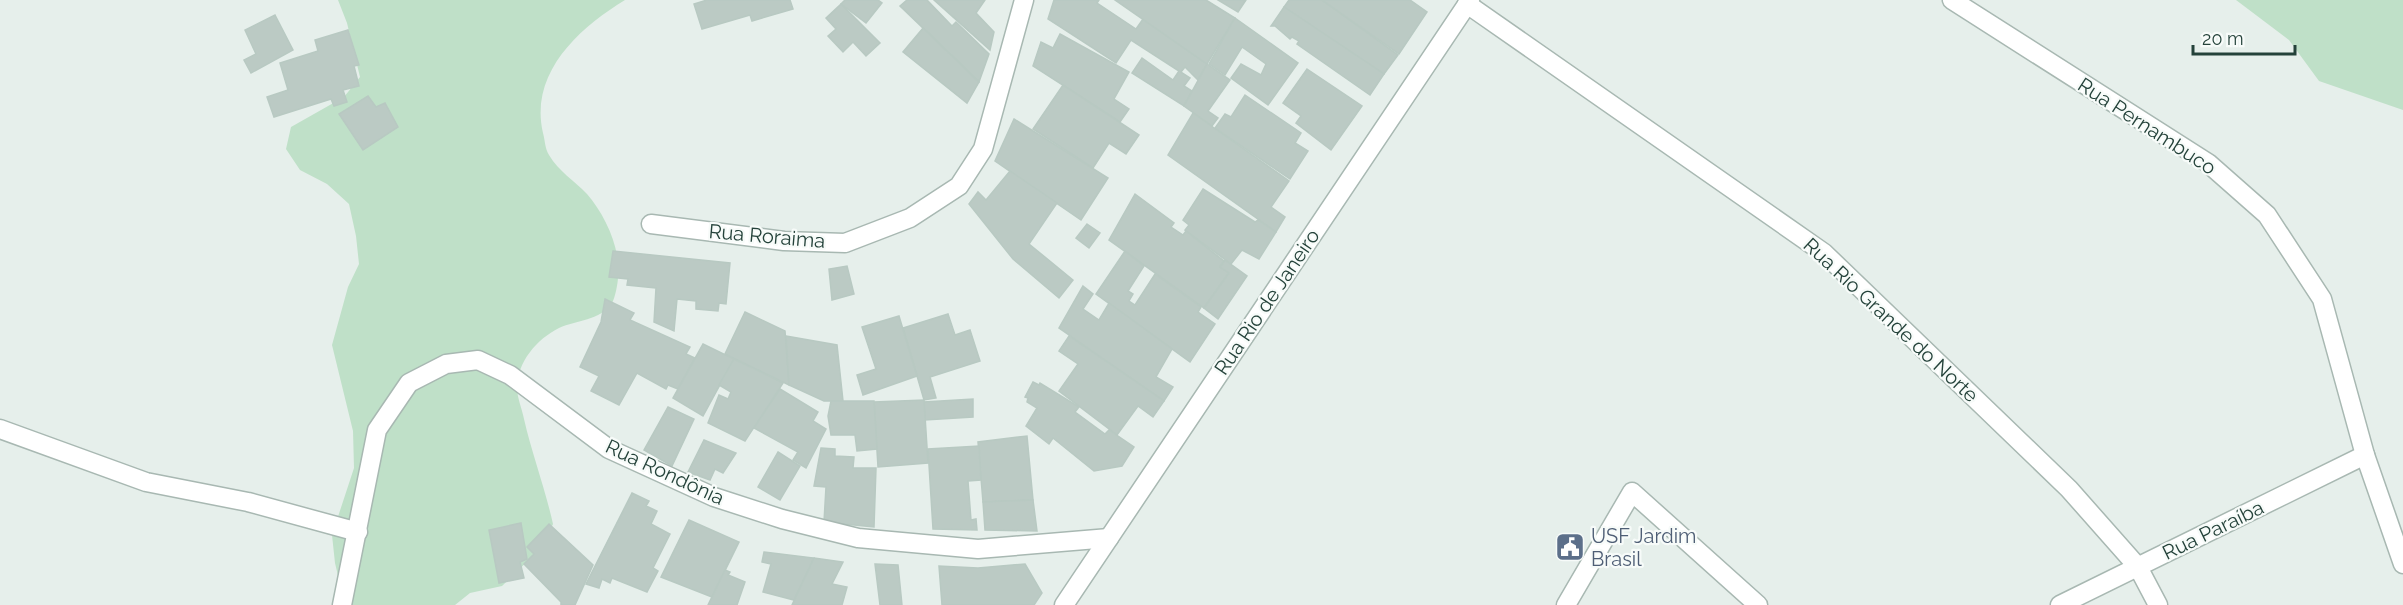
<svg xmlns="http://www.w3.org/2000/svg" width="2403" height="605" font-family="Raleway,sans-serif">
<rect width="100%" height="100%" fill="#e6efeb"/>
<!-- green -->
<g fill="#bfe0c8">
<path d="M338 0H625C579 28 529 73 543 133 545 140 545 149 549 155 559 172 574 180 587 194 605 215 621 248 618 277 618 283 615 298 612 303 599 321 577 320 559 328 537 339 517 362 517 388 517 397 522 409 524 419 532 454 545 488 553 524L542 547 502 586 470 593 455 605H345L335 563 332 535 354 468 353 431 332 345 348 287 359 264 356 236 349 204 327 184 300 170 286 149 291 127 344 97 360 77 347 23Z"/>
<polygon points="2236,0 2403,0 2403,110 2319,81 2289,40"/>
</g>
<!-- building -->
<g fill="#bbcac4" stroke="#b8c9c2" stroke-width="1.5">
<polygon points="707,0 790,0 793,9 752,21 750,15 702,29 694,4"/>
<polygon points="845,0 878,0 882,3 866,23 841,4"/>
<polygon points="907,0 927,0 952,26 956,22 989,54 979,82 900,6"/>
<polygon points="934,0 985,0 976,13 994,32 990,50"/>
<polygon points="1054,0 1099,0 1097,3 1136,29 1143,19 1207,64 1198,80 1185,67 1181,72 1190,78 1184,86 1192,91 1184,106 1132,73 1142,58 1173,80 1179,71 1131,40 1116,63 1048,19"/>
<polygon points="1115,0 1206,0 1235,18 1207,64"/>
<polygon points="1218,0 1246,0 1238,12"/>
<polygon points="1289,0 1322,0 1398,55 1384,74 1284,7"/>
<polygon points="1322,0 1410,0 1427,12 1399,54"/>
<polygon points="841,4 880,43 866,56 853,42 843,52 828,36 836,29 826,18"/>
<polygon points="1284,7 1384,74 1370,95 1297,44 1299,41 1292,37 1290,39 1275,26 1271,26"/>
<polygon points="275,15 293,50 251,73 244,60 256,54 245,30"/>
<polygon points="1235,18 1298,63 1268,105 1231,78 1241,64 1261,75 1266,64 1242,47 1225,75 1209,64"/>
<polygon points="923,28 979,82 967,103 903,52"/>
<polygon points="348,30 359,65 354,66 359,86 343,90 347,102 334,106 331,99 274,117 267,97 288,90 280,63 318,51 315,40"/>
<polygon points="1060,34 1129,72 1114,99 1129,109 1120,122 1033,66 1041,42 1053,48"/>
<polygon points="1207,64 1230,80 1208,111 1218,118 1212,126 1184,106"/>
<polygon points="1307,69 1362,106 1331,150 1296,123 1301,116 1283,103"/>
<polygon points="1063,85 1139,135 1126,154 1109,143 1093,168 1033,129"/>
<polygon points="1245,95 1301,133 1295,143 1308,151 1290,179 1215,128 1225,114 1231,117"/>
<polygon points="368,96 376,107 385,103 398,127 363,150 339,114"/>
<polygon points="1193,113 1289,181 1271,207 1285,217 1276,232 1168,155"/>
<polygon points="1014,119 1108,178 1081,220 995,161"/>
<polygon points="1010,171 1057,203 1029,244 1073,280 1059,298 1013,259 969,204 978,192 986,200"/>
<polygon points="1203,189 1255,222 1258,220 1276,232 1259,259 1242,250 1231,264 1185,230 1189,225 1183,220"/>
<polygon points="1135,194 1174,223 1171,227 1183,235 1186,231 1224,261 1220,267 1229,273 1204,308 1109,240"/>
<polygon points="1087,224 1100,233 1089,248 1076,238"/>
<polygon points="613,251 730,263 726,304 719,303 718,311 696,309 696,301 677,299 674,331 654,322 656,288 627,285 628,279 609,277"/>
<polygon points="1125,251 1144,266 1128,291 1133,294 1129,301 1135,305 1155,274 1201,307 1198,312 1215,324 1190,362 1096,294"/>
<polygon points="1225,260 1247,276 1218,319 1204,308 1229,273 1220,267"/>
<polygon points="847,266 854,294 832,300 829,269"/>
<polygon points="1083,286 1093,294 1083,309 1099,320 1109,303 1172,349 1156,377 1173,387 1164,401 1059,328"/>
<polygon points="605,299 634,313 630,320 690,347 686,354 695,358 678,389 668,385 666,389 637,373 619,405 591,391 599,376 580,367 601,322"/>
<polygon points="745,312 785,331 789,385 725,354"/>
<polygon points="948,314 955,335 970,330 980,361 930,377 936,398 924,400 903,328"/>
<polygon points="899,316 917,376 863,395 857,375 876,369 862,327"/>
<polygon points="786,336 837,345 843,401 824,401 789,385"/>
<polygon points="1069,336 1164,401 1153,417 1138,406 1117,435 1059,391 1078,364 1059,351"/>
<polygon points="703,344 734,359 703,416 673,398"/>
<polygon points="734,359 783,383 745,441 708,423 719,395 728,399 731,392 719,385"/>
<polygon points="1033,382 1039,385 1040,383 1079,407 1075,412 1105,434 1109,430 1134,447 1122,466 1094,471 1053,438 1049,444 1026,426 1037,408 1027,402 1028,398 1025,397"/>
<polygon points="780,389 818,412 813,421 826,429 806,468 793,460 798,452 754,428"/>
<polygon points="973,399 973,417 925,420 924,402"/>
<polygon points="924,400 928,463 878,467 874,402"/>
<polygon points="831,401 874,401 877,449 857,451 855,435 831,435 828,416"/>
<polygon points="668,407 694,419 672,466 644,450"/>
<polygon points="1027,436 1033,500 983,502 978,442"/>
<polygon points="704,440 736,453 723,473 715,469 710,480 688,472"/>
<polygon points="979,446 981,480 968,481 971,520 976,519 977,530 933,529 928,449"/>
<polygon points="821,448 835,449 835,456 854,457 853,468 876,468 874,527 824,522 826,487 814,486"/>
<polygon points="778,452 800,466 780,500 758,487"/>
<polygon points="632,493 649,501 646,506 657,511 651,524 670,534 653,568 658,571 647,592 612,578 610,583 602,579 599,588 586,584"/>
<polygon points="1033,500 1037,531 985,530 983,502"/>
<polygon points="689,520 739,542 712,597 661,577"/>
<polygon points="521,523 527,559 520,562 524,578 499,583 489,530"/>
<polygon points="549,524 593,565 575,605 561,605 561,602 524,564 534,554 527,547"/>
<polygon points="764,552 814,558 794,600 763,592 771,564 762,562"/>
<polygon points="814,558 843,562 832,584 847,587 842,605 792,605"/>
<polygon points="875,564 898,565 902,605 880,605"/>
<polygon points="1025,564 1042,593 1034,605 942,605 939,566 978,568"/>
<polygon points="725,570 730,572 728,575 745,582 737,605 708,605"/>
</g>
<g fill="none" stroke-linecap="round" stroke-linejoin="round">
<!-- street casing -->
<g stroke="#a8b8b2" stroke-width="21">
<g id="street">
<polyline points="1952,0 2208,163 2267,215 2322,299 2365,455 2403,564"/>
<polyline points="1467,4 1824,253 2069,489 2138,567 2158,605"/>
<polyline points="651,224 784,241 845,243 910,218 959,186 983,149 1024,0"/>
<polyline points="0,429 146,482 248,502 358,532"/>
<polyline points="342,605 377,430 409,383 446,364 478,360 510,375 609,449 714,497 782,519 858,538 978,549 1109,538"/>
<polyline points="1064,605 1470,0"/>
<polyline points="1566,605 1632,492 1758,605"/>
<polyline points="2060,605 2365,455"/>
</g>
</g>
<!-- street -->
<use href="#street" stroke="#fff" stroke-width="18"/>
</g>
<!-- icons -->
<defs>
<g id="civic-square" transform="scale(1.5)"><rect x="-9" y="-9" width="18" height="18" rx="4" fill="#5c6f8a" stroke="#f7fbf9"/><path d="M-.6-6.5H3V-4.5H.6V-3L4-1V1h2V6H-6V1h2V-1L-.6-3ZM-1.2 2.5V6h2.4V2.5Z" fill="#fff"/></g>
</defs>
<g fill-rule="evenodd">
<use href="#civic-square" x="1570" y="547"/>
</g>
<g text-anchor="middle" stroke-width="4.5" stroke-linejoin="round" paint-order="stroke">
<!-- street labels -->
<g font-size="20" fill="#24423a" stroke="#f7fbf9">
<text transform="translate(2147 126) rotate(33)" y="7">Rua Pernambuco</text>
<text transform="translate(767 236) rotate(5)" y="7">Rua Roraima</text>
<text transform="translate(1267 302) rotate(-56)" y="7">Rua Rio de Janeiro</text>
<text transform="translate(1891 320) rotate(43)" y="7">Rua Rio Grande do Norte</text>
<text transform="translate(665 472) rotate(25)" y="7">Rua Rondônia</text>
<text transform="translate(2213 530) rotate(-26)" y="7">Rua Paraíba</text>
</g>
<!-- service labels -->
<g font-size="20" fill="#4e5e75" stroke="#f7fbf9" text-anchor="start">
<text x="1591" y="543">USF Jardim<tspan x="1591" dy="23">Brasil</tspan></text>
</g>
</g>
<!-- scale -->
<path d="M2193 45v9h102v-9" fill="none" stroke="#24423a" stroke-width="3"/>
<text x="2202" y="45" font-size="18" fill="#24423a" stroke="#f7fbf9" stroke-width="4.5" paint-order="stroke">20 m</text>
</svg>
